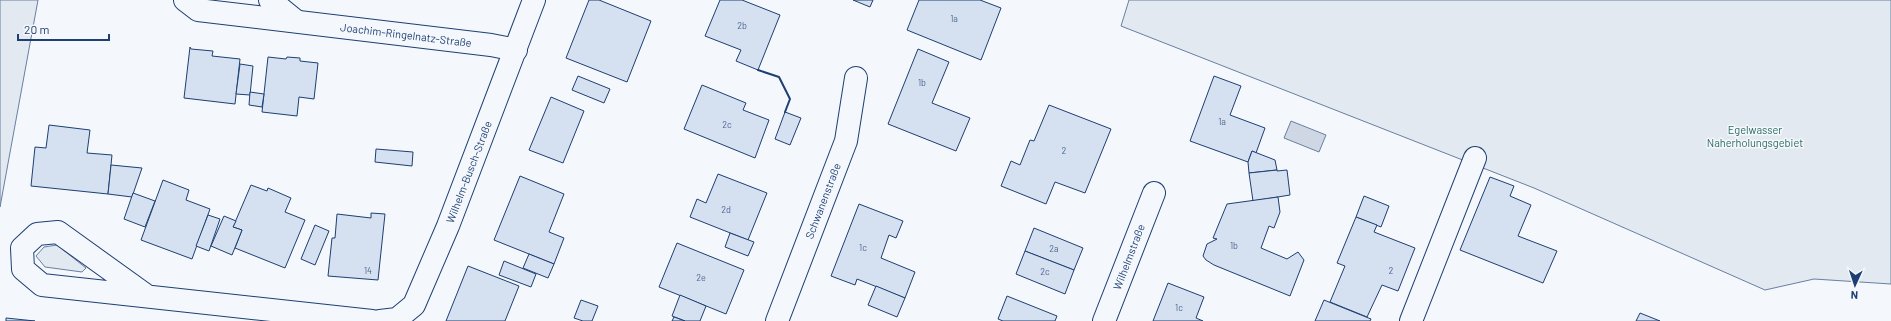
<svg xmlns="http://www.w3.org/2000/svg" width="1891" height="321" font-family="Barlow,sans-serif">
<rect width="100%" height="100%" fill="#f4f7fb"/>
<!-- green -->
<g fill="#e3e9f0" stroke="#687fa3">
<polygon points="0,0 38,0 0,207"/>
<polygon points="1129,0 1891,0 1891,284 1814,279 1765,290 1534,188 1121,26"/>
<polygon points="57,245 86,268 82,272 45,267 36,256 44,247"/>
</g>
<!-- water -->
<polygon fill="#cfd7e4" stroke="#687fa3" points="1291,121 1326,135 1319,152 1284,138"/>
<!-- building -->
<g fill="#d5e0f0" stroke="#1d3f73">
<polygon points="589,0 599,0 651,21 627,82 566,58"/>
<polygon points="720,0 742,0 780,15 758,70 736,61 741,50 705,36"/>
<polygon points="853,0 873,0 870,7"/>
<polygon points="919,0 980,0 1001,8 981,60 907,30"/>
<polygon points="190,47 191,49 213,51 212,56 240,59 235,104 184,98"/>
<polygon points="918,49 949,62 932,103 970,118 956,151 888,124"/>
<polygon points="268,57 286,59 287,57 300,58 300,61 318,63 314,99 299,97 297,116 262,112"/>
<polygon points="240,64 253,66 250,95 236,94"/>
<polygon points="578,76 610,89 604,103 572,90"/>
<polygon points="1214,76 1241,86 1230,115 1265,128 1256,153 1252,151 1248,162 1190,141"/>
<polygon points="702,85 746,103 743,110 769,120 755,158 684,129"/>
<polygon points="250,92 264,94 262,107 249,105"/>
<polygon points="551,97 584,111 563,163 529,150"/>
<polygon points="1049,105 1111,129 1085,193 1055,182 1046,204 1001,186 1011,161 1020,165 1030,140 1034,141"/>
<polygon points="785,112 801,118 790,145 775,139"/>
<polygon points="49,125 90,130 87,153 112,155 108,194 31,186 35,147 46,148"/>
<polygon points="376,149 413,152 412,166 375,162"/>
<polygon points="1252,151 1275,160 1277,170 1249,173 1248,162"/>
<polygon points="111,165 142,168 132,197 108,194"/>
<polygon points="1277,170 1277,171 1287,170 1290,195 1253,201 1249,173"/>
<polygon points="718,174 767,193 748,240 690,217 697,199 706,203"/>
<polygon points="520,176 564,194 549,232 564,238 554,264 494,240"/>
<polygon points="1490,177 1514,186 1510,196 1531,205 1518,236 1557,251 1543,283 1460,250"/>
<polygon points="163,180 189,190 186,200 210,209 192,259 141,240"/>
<polygon points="251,185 267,191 268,188 291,198 285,212 305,220 285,268 235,248 242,230 233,227"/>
<polygon points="133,193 155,201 145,227 124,219"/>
<polygon points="1364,196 1389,206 1381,227 1356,217"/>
<polygon points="1278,197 1280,212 1274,228 1269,226 1261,248 1287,259 1298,252 1304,260 1290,296 1214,265 1206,260 1203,256 1207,244 1217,239 1213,238 1227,204"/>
<polygon points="859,204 903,221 896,238 889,235 881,258 915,272 905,298 857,279 855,285 831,276"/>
<polygon points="371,213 385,214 378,280 328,276 332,238 335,238 337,214 371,218"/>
<polygon points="208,215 220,219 209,251 196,246"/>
<polygon points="224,216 236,221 233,227 242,230 232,255 211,246"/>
<polygon points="1356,217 1377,225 1374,232 1415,248 1398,291 1382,285 1367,317 1330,302 1345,266 1337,263"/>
<polygon points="315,225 329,231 315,265 301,259"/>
<polygon points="1034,228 1083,248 1074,270 1025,251"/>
<polygon points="730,233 754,242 748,256 725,247"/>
<polygon points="677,243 744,270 726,314 659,287"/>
<polygon points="1025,251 1074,270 1065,294 1016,274"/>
<polygon points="529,254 554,264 548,278 523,268"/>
<polygon points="504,261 536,274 531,287 499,275"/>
<polygon points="468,266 519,286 505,321 446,321"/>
<polygon points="1168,283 1204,297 1196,318 1203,321 1153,321"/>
<polygon points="876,286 905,298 897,317 868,305"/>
<polygon points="680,295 706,306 700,321 685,321 672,316"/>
<polygon points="1007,296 1057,316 1055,321 1003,321 998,319"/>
<polygon points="581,300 598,306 592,321 583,321 574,318"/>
<polygon points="1324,300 1371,319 1370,321 1315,321"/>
<polygon points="1640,313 1660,321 1636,321"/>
<polygon points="674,317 685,321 672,321"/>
<polygon points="6,318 35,321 6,321"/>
</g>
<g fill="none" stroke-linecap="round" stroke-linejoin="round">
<!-- minor casing -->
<g stroke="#1d3f73" stroke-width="24">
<g id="minor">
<polyline points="185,0 198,10 491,45 516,50"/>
<polyline points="270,0 296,21"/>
<polyline points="147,296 58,232 37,234 22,248 23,269 42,285 372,321"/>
<polyline points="380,321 397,319 414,305 448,226 534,0"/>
<polyline points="777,321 846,141 856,78"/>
<polyline points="1104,321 1154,193"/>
<polyline points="1411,321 1475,158"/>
</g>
</g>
<!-- minor -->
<use href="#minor" stroke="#f4f7fb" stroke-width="22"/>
<!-- wall -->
<polyline stroke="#1d3f73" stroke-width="2" points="758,70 779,77 790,99 785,112"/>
</g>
<g text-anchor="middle" stroke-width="3" stroke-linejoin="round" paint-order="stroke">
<!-- number labels -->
<g font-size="9" fill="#4b6792">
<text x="954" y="22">1a</text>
<text x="742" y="29">2b</text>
<text x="922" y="86">1b</text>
<text x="1222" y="125">1a</text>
<text x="727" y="128">2c</text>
<text x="1064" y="154">2</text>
<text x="726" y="213">2d</text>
<text x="1234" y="249">1b</text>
<text x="863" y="251">1c</text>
<text x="1054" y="252">2a</text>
<text x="368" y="274">14</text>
<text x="1391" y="274">2</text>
<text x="1045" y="275">2c</text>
<text x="701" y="281">2e</text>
<text x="1179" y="311">1c</text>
</g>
<!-- street labels -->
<g font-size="11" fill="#1d3f73" stroke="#f4f7fb">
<text transform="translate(406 35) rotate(7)" y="4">Joachim-Ringelnatz-Straße</text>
<text transform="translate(469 172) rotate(-69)" y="4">Wilhelm-Busch-Straße</text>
<text transform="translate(823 201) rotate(-69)" y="4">Schwanenstraße</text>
<text transform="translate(1129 257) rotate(-69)" y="4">Wilhelmstraße</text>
</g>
<!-- park labels -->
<g font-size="11" fill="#2c6c60" stroke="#f4f7fb">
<text x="1755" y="134">Egelwasser<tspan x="1755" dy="13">Naherholungsgebiet</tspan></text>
</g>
</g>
<!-- north arrow -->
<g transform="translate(1855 285) rotate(183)" stroke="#f4f7fb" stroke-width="3" paint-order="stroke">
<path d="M0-3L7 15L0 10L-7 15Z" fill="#1d3f73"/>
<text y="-6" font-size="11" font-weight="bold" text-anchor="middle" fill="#1d3f73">N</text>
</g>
<!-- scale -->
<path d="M18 34v6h91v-6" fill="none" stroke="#1d3f73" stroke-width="2"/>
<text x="24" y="34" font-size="12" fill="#1d3f73" stroke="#f4f7fb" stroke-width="3" paint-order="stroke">20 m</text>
</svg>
